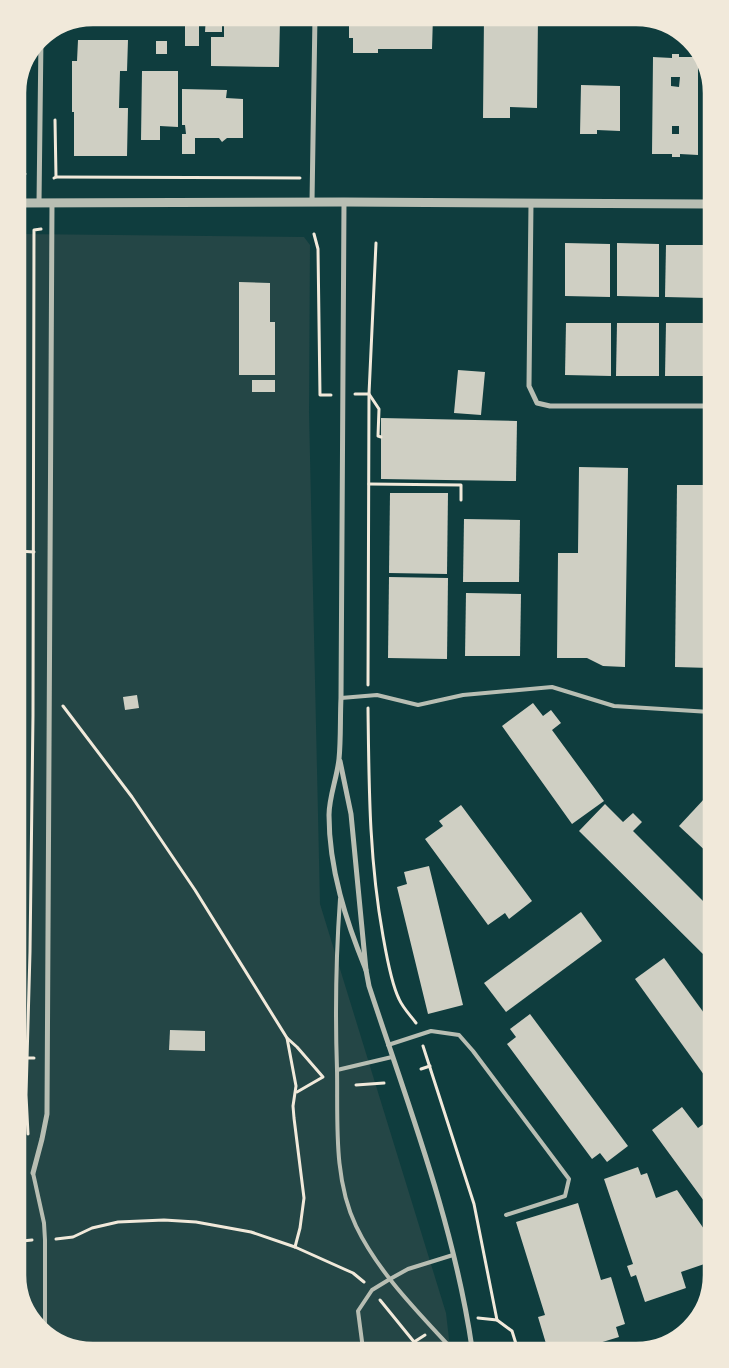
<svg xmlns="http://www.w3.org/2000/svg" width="729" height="1368" font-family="'Asap Condensed',sans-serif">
<rect width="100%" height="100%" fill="#0f3d3e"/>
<!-- green -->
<polygon fill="#244646" points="21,234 304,237 310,245 309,412 320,904 446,1313 450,1348 88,1352 50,1339 22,1305 19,572"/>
<!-- building -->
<g fill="#cfcfc3" fill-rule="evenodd">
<polygon points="180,16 202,16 202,24 199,24 199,46 185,46 185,23 180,23"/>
<polygon points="206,16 222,16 222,32 205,32"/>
<polygon points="368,16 433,16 432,49 378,49 378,53 353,53 353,38 349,38 349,19 368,19"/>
<polygon points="484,16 538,16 537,108 510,107 510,118 483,118"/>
<polygon points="224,18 280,19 279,67 211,66 211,37 224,37"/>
<polygon points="78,40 128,40 127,71 120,71 119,108 128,108 127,156 74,156 74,112 72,112 72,61 77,61"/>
<rect x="156" y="41" width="11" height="13"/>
<path d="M672 54H679V57H698V155L680 154V157H672V154H652L653 57 672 58ZM671 77H680L679 87 671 86ZM672 126H679V134H672Z"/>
<polygon points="142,71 178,71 178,127 160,126 160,140 141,140"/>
<polygon points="581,85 620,86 620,131 597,130 597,134 580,134"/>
<polygon points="182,89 227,90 226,98 243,99 243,138 227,138 222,142 219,138 195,138 195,154 182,154 182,134 186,134 185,125 182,125"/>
<polygon points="565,243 610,244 610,297 565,296"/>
<polygon points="617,243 659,244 659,297 617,296"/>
<polygon points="666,245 708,245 708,298 665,297"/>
<polygon points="239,282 270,283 270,322 275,322 275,375 239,375"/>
<polygon points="566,323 611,323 611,376 565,375"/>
<polygon points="617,323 659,323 659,376 616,376"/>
<polygon points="666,323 708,323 708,376 665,376"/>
<polygon points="458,370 485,372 481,415 454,413"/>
<rect x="252" y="380" width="23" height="12"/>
<polygon points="381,418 517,421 516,481 381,479"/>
<polygon points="579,467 628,468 625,667 603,666 587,658 557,658 558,553 578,553"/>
<polygon points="677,485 709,485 710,668 675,667"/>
<polygon points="390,493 448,493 447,574 389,573"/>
<polygon points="464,519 520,520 519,582 463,582"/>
<polygon points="389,577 448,578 447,659 388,658"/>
<polygon points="466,593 521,594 520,656 465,656"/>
<polygon points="137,695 139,708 125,710 123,697"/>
<polygon points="533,703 543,716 551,710 561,723 552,730 604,801 572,824 502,726"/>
<polygon points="705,798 710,804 711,856 679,826"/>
<polygon points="605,804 623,822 633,813 642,822 633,831 711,909 711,962 579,831"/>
<polygon points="461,805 532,901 509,919 505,913 488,925 425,839 443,826 439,821"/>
<polygon points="429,866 463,1005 428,1014 397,887 407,884 404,872"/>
<polygon points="581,912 602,941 506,1012 484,983"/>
<polygon points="664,958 712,1024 712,1086 635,979"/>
<polygon points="530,1014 628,1146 607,1162 600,1153 592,1159 507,1044 516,1037 510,1029"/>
<polygon points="170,1030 205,1031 205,1051 169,1050"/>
<polygon points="682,1107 698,1128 709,1120 712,1125 712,1133 704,1139 712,1150 712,1212 652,1130"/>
<polygon points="638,1167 641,1175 647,1173 656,1198 677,1190 713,1242 713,1261 681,1272 686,1288 645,1302 636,1275 631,1277 627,1266 633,1264 604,1179"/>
<polygon points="578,1203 601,1280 611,1277 625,1324 616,1327 619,1337 586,1347 554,1347 554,1346 547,1347 538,1317 545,1315 516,1222"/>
</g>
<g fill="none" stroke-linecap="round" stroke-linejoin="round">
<!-- path -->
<g stroke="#f1e9da" stroke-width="3">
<polyline points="17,172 25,174"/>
<polyline points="56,177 300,178"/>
<polyline points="54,178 56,177 55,120"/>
<polyline points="314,234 318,249 320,395 331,395"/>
<polyline points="355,394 369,394 379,409 378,436 381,437"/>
<polyline points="369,484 461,485 461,500"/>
<polyline points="19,551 34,552"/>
<polyline points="368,685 369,394 376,243"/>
<polyline points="63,706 132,797 195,890 287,1038 296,1086 293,1106 294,1118 304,1198 300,1228 295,1247"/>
<path d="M368 708C369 787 369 858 383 936 386 953 391 983 399 999 403 1008 410 1015 416 1023"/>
<polyline points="287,1038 297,1047 323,1077 297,1092"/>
<polyline points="423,1046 474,1204 497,1320"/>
<polyline points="21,1058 34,1058"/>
<polyline points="421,1069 430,1066"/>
<polyline points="356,1085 384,1083"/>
<polyline points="28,1134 26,1095 30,952 33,715 34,230 41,229"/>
<polyline points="56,1239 73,1237 92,1228 118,1222 164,1220 196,1222 251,1232 295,1247 353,1273 364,1282"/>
<polyline points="22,1241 32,1240"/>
<polyline points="380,1300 419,1348"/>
<polyline points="478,1318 497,1320 512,1331 517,1347"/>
<polyline points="414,1342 425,1335"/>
</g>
<!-- service -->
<g stroke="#b8beb3" stroke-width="4">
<polyline points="341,698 377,695 418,705 463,695 552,687 614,706 710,712"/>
<path d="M340 899C336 956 335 1012 337 1069 338 1121 333 1178 356 1226 378 1272 417 1311 451 1348"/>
<polyline points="388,1045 431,1031 459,1035 473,1051 569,1179 565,1196 506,1215"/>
<polyline points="337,1070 392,1057"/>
<polyline points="33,1173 44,1223 45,1240 45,1332"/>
<polyline points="363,1349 358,1311 372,1290 390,1279 408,1269 453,1255"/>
</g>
<!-- minor -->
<g stroke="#b8beb3" stroke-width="5">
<polyline points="312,202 315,16"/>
<path d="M344 202 341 698C340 718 341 739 339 759 337 778 329 797 329 815 329 869 346 921 366 970"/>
<polyline points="39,203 41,38"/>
<polyline points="531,203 529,386 537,403 550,406 708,406"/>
<path d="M340 761 351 814 366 970 369 986C408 1105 454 1224 472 1348"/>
<polyline points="33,1173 42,1139 47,1114 52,204"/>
</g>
<!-- tertiary -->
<polyline stroke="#b8beb3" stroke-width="9" points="17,203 344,202 707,204"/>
</g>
<!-- crop -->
<path d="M0 0H729V1368H0ZM93 25H636A68 68 0 0 1 704 93V1275A68 68 0 0 1 636 1343H93A68 68 0 0 1 25 1275V93A68 68 0 0 1 93 25Z" fill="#f1e9da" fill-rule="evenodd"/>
<path fill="none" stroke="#f1e9da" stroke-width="2.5" d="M93 25H636A68 68 0 0 1 704 93V1275A68 68 0 0 1 636 1343H93A68 68 0 0 1 25 1275V93A68 68 0 0 1 93 25Z"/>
</svg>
